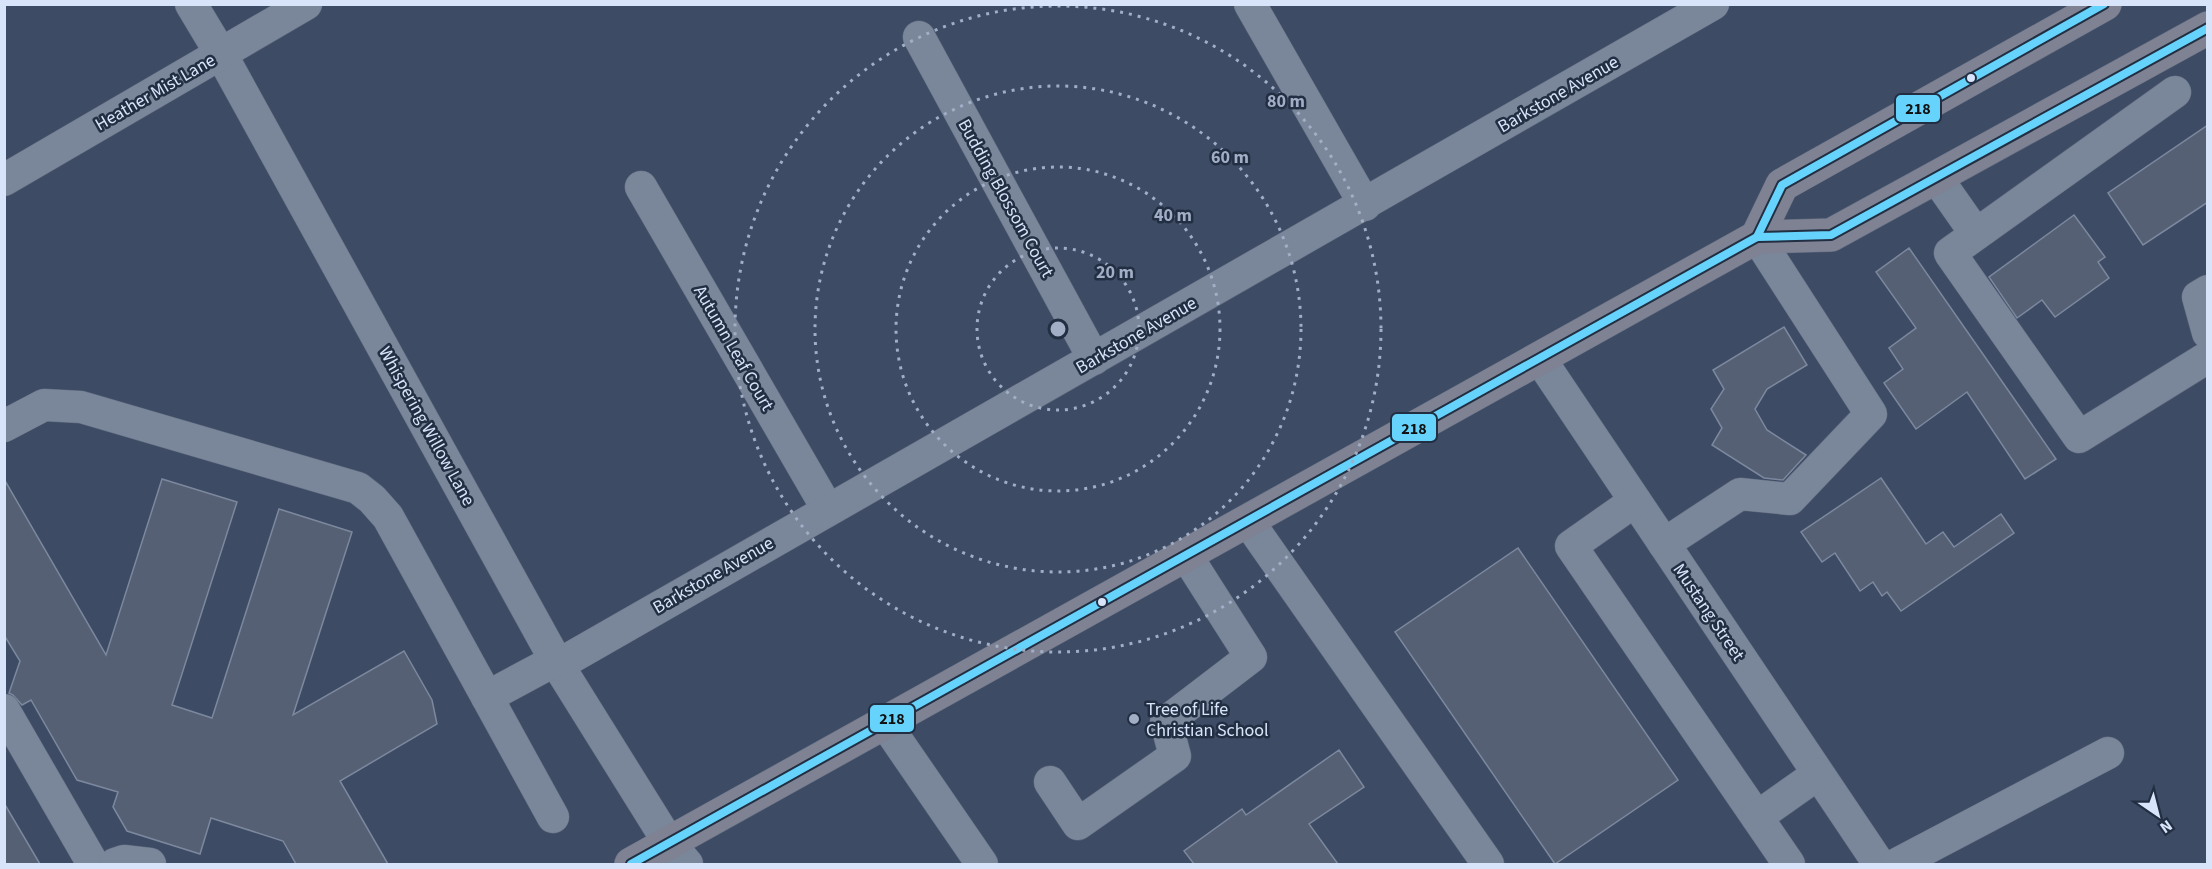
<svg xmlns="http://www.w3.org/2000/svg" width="2212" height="869" font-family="'Source Sans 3',sans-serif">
<rect width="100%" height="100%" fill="#3d4b64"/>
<!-- building -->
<g fill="#556075" stroke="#7c889e" stroke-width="1.5">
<polygon points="2208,125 2208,202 2143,245 2108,193"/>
<polygon points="2074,215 2105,257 2098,262 2109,278 2055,317 2042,300 2017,318 1989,277"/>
<polygon points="1909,248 2056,459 2025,479 1967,392 1916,429 1884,383 1903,369 1889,348 1916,328 1876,272"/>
<polygon points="1784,327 1807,365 1767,389 1755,409 1767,430 1806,455 1783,480 1764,478 1712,445 1722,428 1711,409 1724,389 1713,370"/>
<polygon points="1881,478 1926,544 1943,532 1954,547 2001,514 2014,533 1901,611 1887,592 1882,596 1873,582 1860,591 1835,553 1822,562 1801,532"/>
<polygon points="4,479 106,655 162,479 237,502 172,705 212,718 279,509 352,532 293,715 404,651 432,700 437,724 340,781 388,864 296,864 283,841 211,818 200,854 127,831 113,807 118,792 77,780 31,700 22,705 13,695 9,693 20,661 4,635"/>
<polygon points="1518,548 1678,780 1555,864 1395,632"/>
<polygon points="1339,750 1364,787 1309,824 1338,864 1194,864 1184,851 1242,809 1246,815"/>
<polygon points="4,803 40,864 4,864"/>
</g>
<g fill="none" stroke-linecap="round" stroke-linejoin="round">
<!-- minor casing -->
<g stroke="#5d687d" stroke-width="33">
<g id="minor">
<polyline points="191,4 221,54 558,665 669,843 687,864"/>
<polyline points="1250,4 1365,205"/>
<polyline points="919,37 1094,359"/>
<polyline points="2175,92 1950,253 2079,437 2208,357"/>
<polyline points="1936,177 1976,234"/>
<polyline points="4,180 306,4"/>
<polyline points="641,187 827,508"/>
<polyline points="2208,291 2198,297 2208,333"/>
<polyline points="1540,359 1879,864"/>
<polyline points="4,426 44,405 81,407 358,488 372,499 388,517 553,817"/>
<polyline points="1635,501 1571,546 1789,864"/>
<polyline points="1248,521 1488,864"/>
<polyline points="1664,544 1740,494 1790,499 1871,414 1757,237"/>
<path d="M558 665C941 442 1329 226 1713 4"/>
<polyline points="487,697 556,660"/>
<polyline points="4,710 93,864"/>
<polyline points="885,723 982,864"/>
<polyline points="1050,782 1078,824 1175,756 1166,722 1251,657 1186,555"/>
<polyline points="1757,817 1818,774"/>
<polyline points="115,864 124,861 150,864"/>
<polyline points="1897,864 2108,753"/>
</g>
</g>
<!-- major casing -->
<g stroke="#5d687d" stroke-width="34">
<g id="major">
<polyline points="1757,237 1782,185 2105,4"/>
<polyline points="631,864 1757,237 1831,235 2208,28"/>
</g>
</g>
<!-- minor -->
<use href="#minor" stroke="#7a869a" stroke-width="32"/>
<!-- major -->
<use href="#major" stroke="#7e8293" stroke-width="33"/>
<!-- bus-1 casing -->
<g stroke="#222e42" stroke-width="12">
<g id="bus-1">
<polyline points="1757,237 1782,185 2104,4"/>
<polyline points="631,864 1757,237 1831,235 2208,28"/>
</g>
</g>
<!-- bus-1 -->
<use href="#bus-1" stroke="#66d3fc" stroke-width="8"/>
</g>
<!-- distance rings -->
<g fill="none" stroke="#a1aec6" stroke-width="3" stroke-dasharray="3 6">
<circle cx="1058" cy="329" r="81"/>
<circle cx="1058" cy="329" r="162"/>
<circle cx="1058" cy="329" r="243"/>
<circle cx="1058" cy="329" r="323"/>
</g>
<!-- markers -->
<g fill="#d7e4fa" stroke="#222e42" stroke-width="2">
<circle cx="1971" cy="78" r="5"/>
<circle cx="1102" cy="602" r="5"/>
</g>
<circle fill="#a1aec6" stroke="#222e42" stroke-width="2" cx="1134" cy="719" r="6"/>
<g text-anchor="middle" stroke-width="5" stroke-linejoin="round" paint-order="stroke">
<!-- street labels -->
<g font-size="18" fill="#d7e4fa" stroke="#222e42">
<text transform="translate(155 92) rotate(-30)" y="6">Heather Mist Lane</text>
<text transform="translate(1558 94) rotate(-30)" y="6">Barkstone Avenue</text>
<text transform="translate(1006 198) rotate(61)" y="6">Budding Blossom Court</text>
<text transform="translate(1136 335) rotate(-30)" y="6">Barkstone Avenue</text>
<text transform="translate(734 348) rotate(60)" y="6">Autumn Leaf Court</text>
<text transform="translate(427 426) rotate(61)" y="6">Whispering Willow Lane</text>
<text transform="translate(713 575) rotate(-30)" y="6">Barkstone Avenue</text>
<text transform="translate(1709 612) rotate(56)" y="6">Mustang Street</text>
</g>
<!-- poi labels -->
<g font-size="18" fill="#d7e4fa" stroke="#222e42" text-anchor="start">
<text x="1146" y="715">Tree of Life<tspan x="1146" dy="21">Christian School</tspan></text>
</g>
</g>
<circle cx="1058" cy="329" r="9" fill="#a1aec6" stroke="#222e42" stroke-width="3"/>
<g font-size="18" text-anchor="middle" font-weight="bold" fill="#a1aec6" stroke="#222e42" stroke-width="5" stroke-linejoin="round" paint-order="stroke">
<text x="1286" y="107">80 m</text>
<text x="1230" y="163">60 m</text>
<text x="1173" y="221">40 m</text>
<text x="1115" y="278">20 m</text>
</g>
<g stroke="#222e42" stroke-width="2">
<rect x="1895" y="94" width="46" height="29" rx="6" fill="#66d3fc"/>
<rect x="1391" y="413" width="46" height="29" rx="6" fill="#66d3fc"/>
<rect x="869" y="704" width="46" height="29" rx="6" fill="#66d3fc"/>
</g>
<g font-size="16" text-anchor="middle" font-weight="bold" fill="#111">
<text x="1918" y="114">218</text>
<text x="1414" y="434">218</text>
<text x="892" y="724">218</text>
</g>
<!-- border -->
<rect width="2212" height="869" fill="none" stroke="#d7e4fa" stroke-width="12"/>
<!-- north arrow -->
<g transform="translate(2158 815) rotate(145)" stroke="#222e42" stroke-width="4.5" paint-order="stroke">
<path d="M0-4.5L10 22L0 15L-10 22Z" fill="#d7e4fa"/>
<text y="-9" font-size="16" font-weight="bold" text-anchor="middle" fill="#d7e4fa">N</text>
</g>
</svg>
